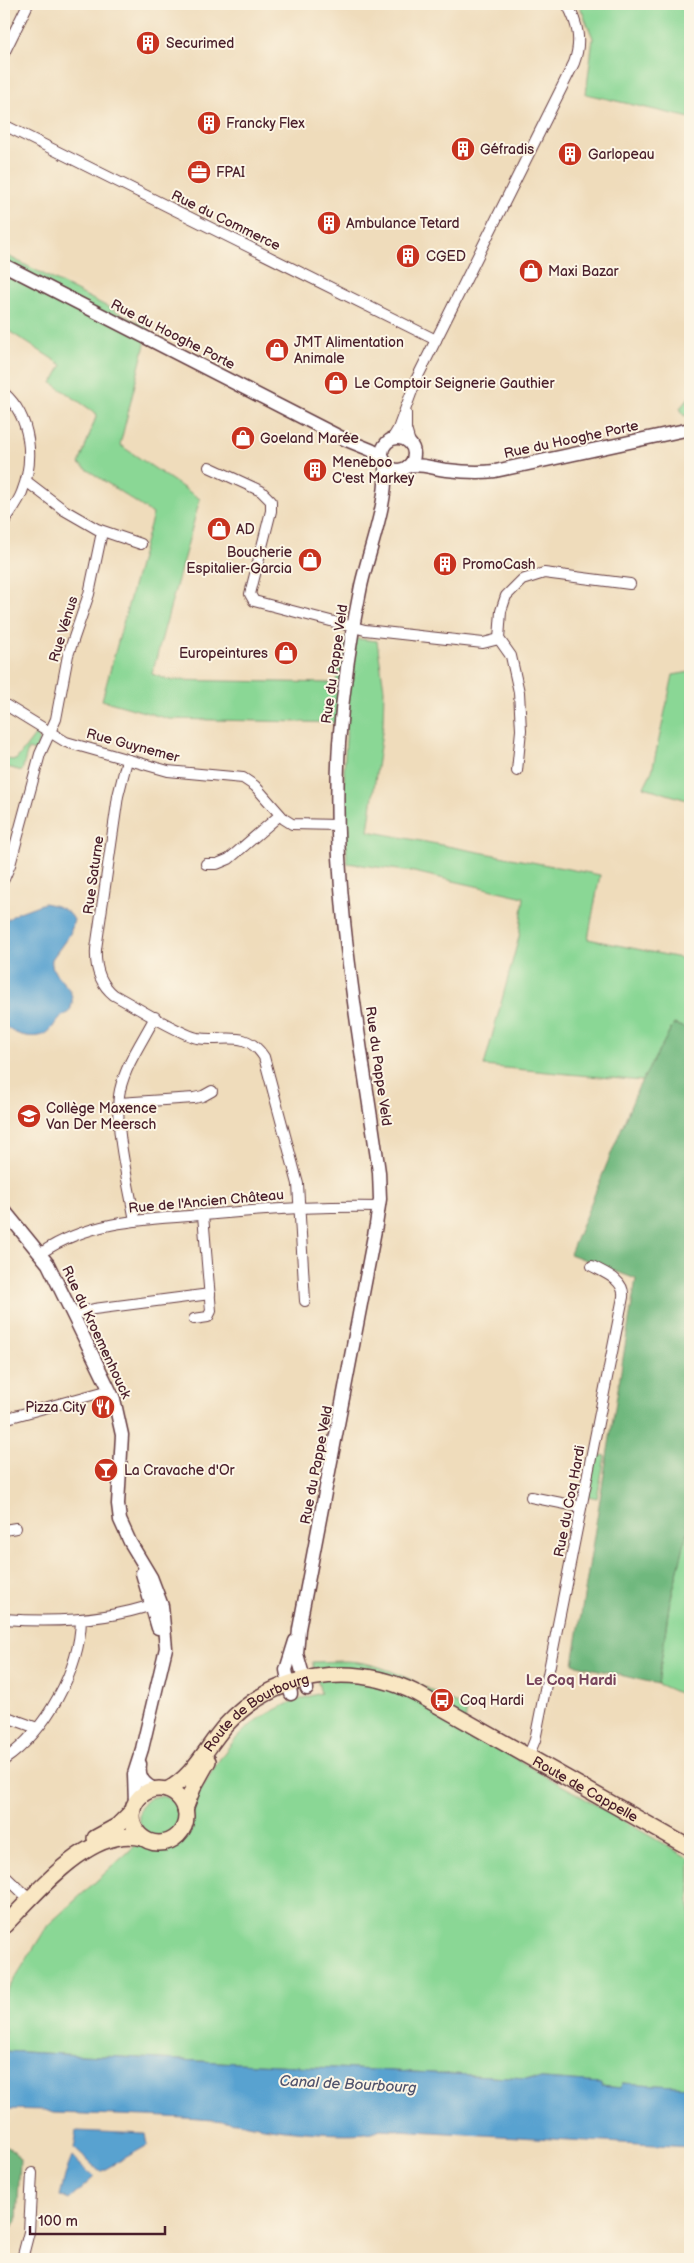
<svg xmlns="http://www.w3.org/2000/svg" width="694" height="2263" font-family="'Balsamiq Sans',sans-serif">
<rect width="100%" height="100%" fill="#fcf5e5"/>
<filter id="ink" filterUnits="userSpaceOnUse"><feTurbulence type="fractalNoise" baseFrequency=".02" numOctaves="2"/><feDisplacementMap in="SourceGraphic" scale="10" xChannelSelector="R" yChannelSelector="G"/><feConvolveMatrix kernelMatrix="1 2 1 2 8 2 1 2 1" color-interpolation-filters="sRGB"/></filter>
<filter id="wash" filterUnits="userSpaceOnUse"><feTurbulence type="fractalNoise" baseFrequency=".0096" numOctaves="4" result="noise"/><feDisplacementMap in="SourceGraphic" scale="20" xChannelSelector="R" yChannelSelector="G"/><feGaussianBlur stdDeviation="1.12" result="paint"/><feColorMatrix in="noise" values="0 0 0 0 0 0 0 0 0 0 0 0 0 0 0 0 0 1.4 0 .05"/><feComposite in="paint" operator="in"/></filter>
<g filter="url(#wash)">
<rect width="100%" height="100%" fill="#efdcbb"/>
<!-- green -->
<g fill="#8ad795" stroke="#6a7b60">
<polygon points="579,4 690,4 690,118 586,94 593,38"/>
<polygon points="4,254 149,328 120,445 200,499 152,674 169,680 336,683 343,637 377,641 384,689 383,725 368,831 600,875 588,939 690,960 690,1030 674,1024 642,1081 484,1066 519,937 524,897 414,872 347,863 344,771 347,723 169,719 102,700 153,514 79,464 97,414 52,383 62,365 4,328"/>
<polygon points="690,396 690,414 684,416 680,408"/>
<polygon points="690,672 690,801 644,787 652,771 673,675"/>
<polygon points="36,734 39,741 35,751 28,749 22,771 4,766 4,759 16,760"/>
<polygon points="596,1454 605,1456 597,1498 588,1496"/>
<polygon points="690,1521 690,1698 658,1684 669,1606"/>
<path d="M312 1662C327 1662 343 1660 358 1662 397 1668 433 1692 467 1710L464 1729 690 1859V2087L622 2083V2088L601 2086 600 2083 529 2078 4 2051V1996L48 1925 137 1844C153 1852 172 1854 185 1839 196 1828 191 1816 194 1803 196 1796 203 1787 207 1780 235 1729 265 1708 321 1693Z"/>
<circle cx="159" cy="1816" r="20"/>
</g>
<!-- forest -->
<g fill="#6fb87e" stroke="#5c6c54">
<polygon points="674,1024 690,1030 690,1521 669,1606 658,1684 573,1664 636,1279 570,1254 638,1088"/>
<polygon points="4,2146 13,2150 20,2160 17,2221 4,2238"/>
</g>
<!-- water -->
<g fill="#59a2d0" stroke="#52607e">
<path d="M44 903C55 905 69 909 74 920L70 934 52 959C49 978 75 984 72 1003 72 1004 71 1008 70 1010 68 1014 64 1015 61 1017 55 1022 52 1031 45 1034 35 1040 9 1035 4 1023V922L17 913Z"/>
<path d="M4 2051 529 2078 601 2083V2086L621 2088 622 2083 690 2087V2147L380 2129C365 2139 290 2131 270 2128 259 2127 247 2123 236 2122 175 2116 114 2115 53 2113L45 2110 4 2109Z"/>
<polygon points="77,2131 146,2134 148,2145 100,2172 74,2148"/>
<polygon points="72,2157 94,2177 69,2200 60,2196 66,2172"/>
</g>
</g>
<g filter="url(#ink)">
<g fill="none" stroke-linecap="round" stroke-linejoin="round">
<!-- minor casing -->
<g stroke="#633b41" stroke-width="12">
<g id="minor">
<polyline points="4,53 28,4"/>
<polyline points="4,125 436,340"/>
<path d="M4 393C31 417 35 459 22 492 18 503 10 512 4 522"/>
<polyline points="406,413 406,429 410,443"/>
<path d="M392 439 398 429 416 380 574 63C582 41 578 24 567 4"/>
<polyline points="209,467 261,491 271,501 271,511 250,594 254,601 365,630 483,643 499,639"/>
<polyline points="26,481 64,510 97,529 141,544"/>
<polyline points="4,704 66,742 168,771 243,778 255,786 284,819 292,824 338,825"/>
<path d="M127 760 118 796 96 949C95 967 99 983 114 995 133 1005 179 1034 197 1038 224 1043 245 1028 264 1057L298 1184 305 1301"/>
<polyline points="517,771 521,730 519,692 511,656 499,639 501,611 506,596 522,580 544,573 630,584"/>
<polyline points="206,864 217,864 229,859 280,815"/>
<polyline points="4,879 10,865 40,754 56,719 68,655 89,594 102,532"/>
<polyline points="119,1103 194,1098 203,1096 212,1091"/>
<path d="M135 1221C129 1186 113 1122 120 1090 126 1064 143 1040 155 1017"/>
<path d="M41 1253C92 1218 155 1219 215 1214 269 1209 324 1206 379 1207"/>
<polyline points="73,1314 94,1309 210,1294"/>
<polyline points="194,1319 208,1317 211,1311 203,1215"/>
<polyline points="4,1419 110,1390"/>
<polyline points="531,1497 581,1507"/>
<polyline points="4,1530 16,1528"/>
<path d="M4 1619C55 1623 109 1620 158 1603"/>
<polyline points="4,1716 37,1728"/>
<path d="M528 1757 535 1740 623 1297C625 1280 605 1273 592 1266"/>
<path d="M4 1760C46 1731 80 1670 81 1619"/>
<polyline points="4,1875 30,1900"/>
<polyline points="22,2259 29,2232 32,2173"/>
</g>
</g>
<!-- tertiary casing -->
<g stroke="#633b41" stroke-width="15">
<g id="tertiary">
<polyline points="4,265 344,439 371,450 383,457"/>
<circle cx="398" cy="454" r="16"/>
<path d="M408 466C422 463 434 469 447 470 463 472 479 473 495 471L690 429"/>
<polyline points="4,1210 48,1264 114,1399 122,1435 118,1504 120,1520 130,1542 151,1577 162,1606 166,1648 142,1749 134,1774 135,1804"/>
<polyline points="142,1573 158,1628"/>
<path d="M307 1689 297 1654 299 1629 376 1225 380 1199 379 1172C359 1029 330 888 339 743 343 690 350 638 361 586 369 549 391 496 384 460"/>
<polyline points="291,1694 286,1670 295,1641"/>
<path d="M140 1764C138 1778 144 1784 156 1790"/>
</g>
</g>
<!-- secondary casing -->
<g stroke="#633b41" stroke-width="18">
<g id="secondary">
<circle cx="159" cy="1816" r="27"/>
<path id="s1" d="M167 1790C193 1777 206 1748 225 1726 274 1672 352 1661 416 1693L690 1848"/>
<polyline points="185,1809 193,1788 208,1761"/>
<polyline points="95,1838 117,1826 133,1810"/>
<path d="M4 1926C36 1894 91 1824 143 1838"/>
</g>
</g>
<!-- minor -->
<use href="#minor" stroke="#fff" stroke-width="10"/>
<!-- tertiary -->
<use href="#tertiary" stroke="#fff" stroke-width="12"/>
<!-- secondary -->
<use href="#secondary" stroke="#f9e7c3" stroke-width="15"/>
</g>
</g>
<!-- icons -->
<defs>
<g id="building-disc" transform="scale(1.25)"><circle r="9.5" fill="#c8321e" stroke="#fcf5e5"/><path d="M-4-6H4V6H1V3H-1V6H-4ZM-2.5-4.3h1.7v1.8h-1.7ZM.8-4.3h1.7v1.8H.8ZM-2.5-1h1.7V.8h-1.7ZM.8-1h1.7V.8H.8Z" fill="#fff"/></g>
<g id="office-disc" transform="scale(1.25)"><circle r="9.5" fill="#c8321e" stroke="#fcf5e5"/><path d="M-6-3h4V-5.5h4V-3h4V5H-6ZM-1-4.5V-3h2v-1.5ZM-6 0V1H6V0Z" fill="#fff"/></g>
<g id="shop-disc" transform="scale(1.25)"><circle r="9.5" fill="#c8321e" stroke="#fcf5e5"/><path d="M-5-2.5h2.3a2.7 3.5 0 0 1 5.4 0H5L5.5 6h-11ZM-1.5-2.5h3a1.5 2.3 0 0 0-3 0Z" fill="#fff"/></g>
<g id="school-disc" transform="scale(1.25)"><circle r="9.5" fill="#c8321e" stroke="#fcf5e5"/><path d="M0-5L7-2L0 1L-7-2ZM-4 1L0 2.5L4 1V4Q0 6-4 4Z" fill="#fff"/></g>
<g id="restaurant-disc" transform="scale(1.25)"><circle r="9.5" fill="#c8321e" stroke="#fcf5e5"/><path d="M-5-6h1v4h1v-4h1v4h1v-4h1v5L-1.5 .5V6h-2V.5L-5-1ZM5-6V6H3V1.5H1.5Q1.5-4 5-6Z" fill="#fff"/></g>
<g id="bar-disc" transform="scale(1.25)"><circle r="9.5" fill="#c8321e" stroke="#fcf5e5"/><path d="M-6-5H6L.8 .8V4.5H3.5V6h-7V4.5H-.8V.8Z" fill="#fff"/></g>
<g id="bus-disc" transform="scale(1.25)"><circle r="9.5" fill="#c8321e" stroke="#fcf5e5"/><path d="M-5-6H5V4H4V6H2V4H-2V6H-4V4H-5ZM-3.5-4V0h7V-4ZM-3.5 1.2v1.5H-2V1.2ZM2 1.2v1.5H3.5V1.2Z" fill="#fff"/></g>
</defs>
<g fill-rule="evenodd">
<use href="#building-disc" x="148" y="43"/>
<use href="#building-disc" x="209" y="123"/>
<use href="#building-disc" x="463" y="149"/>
<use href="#building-disc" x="570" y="154"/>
<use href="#office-disc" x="199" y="172"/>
<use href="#building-disc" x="329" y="223"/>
<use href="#building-disc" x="408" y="256"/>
<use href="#shop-disc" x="531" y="271"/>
<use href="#shop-disc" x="277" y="350"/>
<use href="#shop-disc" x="336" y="383"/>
<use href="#shop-disc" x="243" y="438"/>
<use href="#building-disc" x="315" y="470"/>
<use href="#shop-disc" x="219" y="529"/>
<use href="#shop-disc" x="310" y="560"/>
<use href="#building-disc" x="445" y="564"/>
<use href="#shop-disc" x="286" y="653"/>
<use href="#school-disc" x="29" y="1116"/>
<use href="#restaurant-disc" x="103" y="1407"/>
<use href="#bar-disc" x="106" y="1470"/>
<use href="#bus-disc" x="442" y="1700"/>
</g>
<g text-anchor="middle" stroke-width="4" stroke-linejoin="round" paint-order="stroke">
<!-- poi labels -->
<g font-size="14" fill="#4a1f2b" stroke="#fcf5e5" text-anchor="start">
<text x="166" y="48">Securimed</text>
<text x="226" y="128">Francky Flex</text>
<text x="480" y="154">Géfradis</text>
<text x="588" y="159">Garlopeau</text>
<text x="216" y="177">FPAI</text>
<text x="346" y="228">Ambulance Tetard</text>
<text x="426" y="261">CGED</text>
<text x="548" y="276">Maxi Bazar</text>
<text x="294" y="347">JMT Alimentation<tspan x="294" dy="16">Animale</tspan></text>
<text x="354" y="388">Le Comptoir Seignerie Gauthier</text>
<text x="260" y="443">Goeland Marée</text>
<text x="332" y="467">Meneboo<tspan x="332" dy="16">C'est Markey</tspan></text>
<text x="236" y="534">AD</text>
<text x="292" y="557" text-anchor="end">Boucherie<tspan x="292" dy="16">Espitalier-Garcia</tspan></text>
<text x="462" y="569">PromoCash</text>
<text x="268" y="658" text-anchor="end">Europeintures</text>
<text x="46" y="1113">Collège Maxence<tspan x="46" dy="16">Van Der Meersch</tspan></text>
<text x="86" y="1412" text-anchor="end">Pizza City</text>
<text x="124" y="1475">La Cravache d'Or</text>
<text x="460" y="1705">Coq Hardi</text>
</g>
<!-- street labels -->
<g font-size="14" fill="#4a1f2b" stroke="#fcf5e5">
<text transform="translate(226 220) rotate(26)" y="5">Rue du Commerce</text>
<text transform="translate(173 334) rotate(27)" y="5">Rue du Hooghe Porte</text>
<text transform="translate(571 439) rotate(-12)" y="5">Rue du Hooghe Porte</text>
<text transform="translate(63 629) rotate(-73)" y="5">Rue Vénus</text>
<text transform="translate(334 664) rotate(-82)" y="5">Rue du Pappe Veld</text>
<text transform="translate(133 745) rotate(15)" y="5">Rue Guynemer</text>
<text transform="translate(93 875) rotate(-82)" y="5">Rue Saturne</text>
<text transform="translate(379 1066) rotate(82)" y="5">Rue du Pappe Veld</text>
<text transform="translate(206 1201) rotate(-5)" y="5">Rue de l'Ancien Château</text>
<text transform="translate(97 1332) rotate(65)" y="5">Rue du Kroemenhouck</text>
<text transform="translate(316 1465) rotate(-79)" y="5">Rue du Pappe Veld</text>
<text transform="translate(569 1501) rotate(-79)" y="5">Rue du Coq Hardi</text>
<text dy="5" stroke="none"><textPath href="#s1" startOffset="121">Route de Bourbourg</textPath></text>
<text dy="5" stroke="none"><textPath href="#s1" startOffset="490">Route de Cappelle</textPath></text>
</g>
<!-- neighbourhood labels -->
<g font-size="15" font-weight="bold" fill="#79465d" stroke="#fcf5e5">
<text x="571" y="1685">Le Coq Hardi</text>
</g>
<!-- water labels -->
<g font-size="15" font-style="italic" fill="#50536d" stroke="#fcf5e5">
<text transform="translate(348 2084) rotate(3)" y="5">Canal de Bourbourg</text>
</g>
</g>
<!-- margin -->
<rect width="694" height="2263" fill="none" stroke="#fcf5e5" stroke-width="20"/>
<!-- scale -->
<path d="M30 2226v8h135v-8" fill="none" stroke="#4a1f2b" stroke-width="2.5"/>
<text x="38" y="2226" font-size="15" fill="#4a1f2b" stroke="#fcf5e5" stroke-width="4" paint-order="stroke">100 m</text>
</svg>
